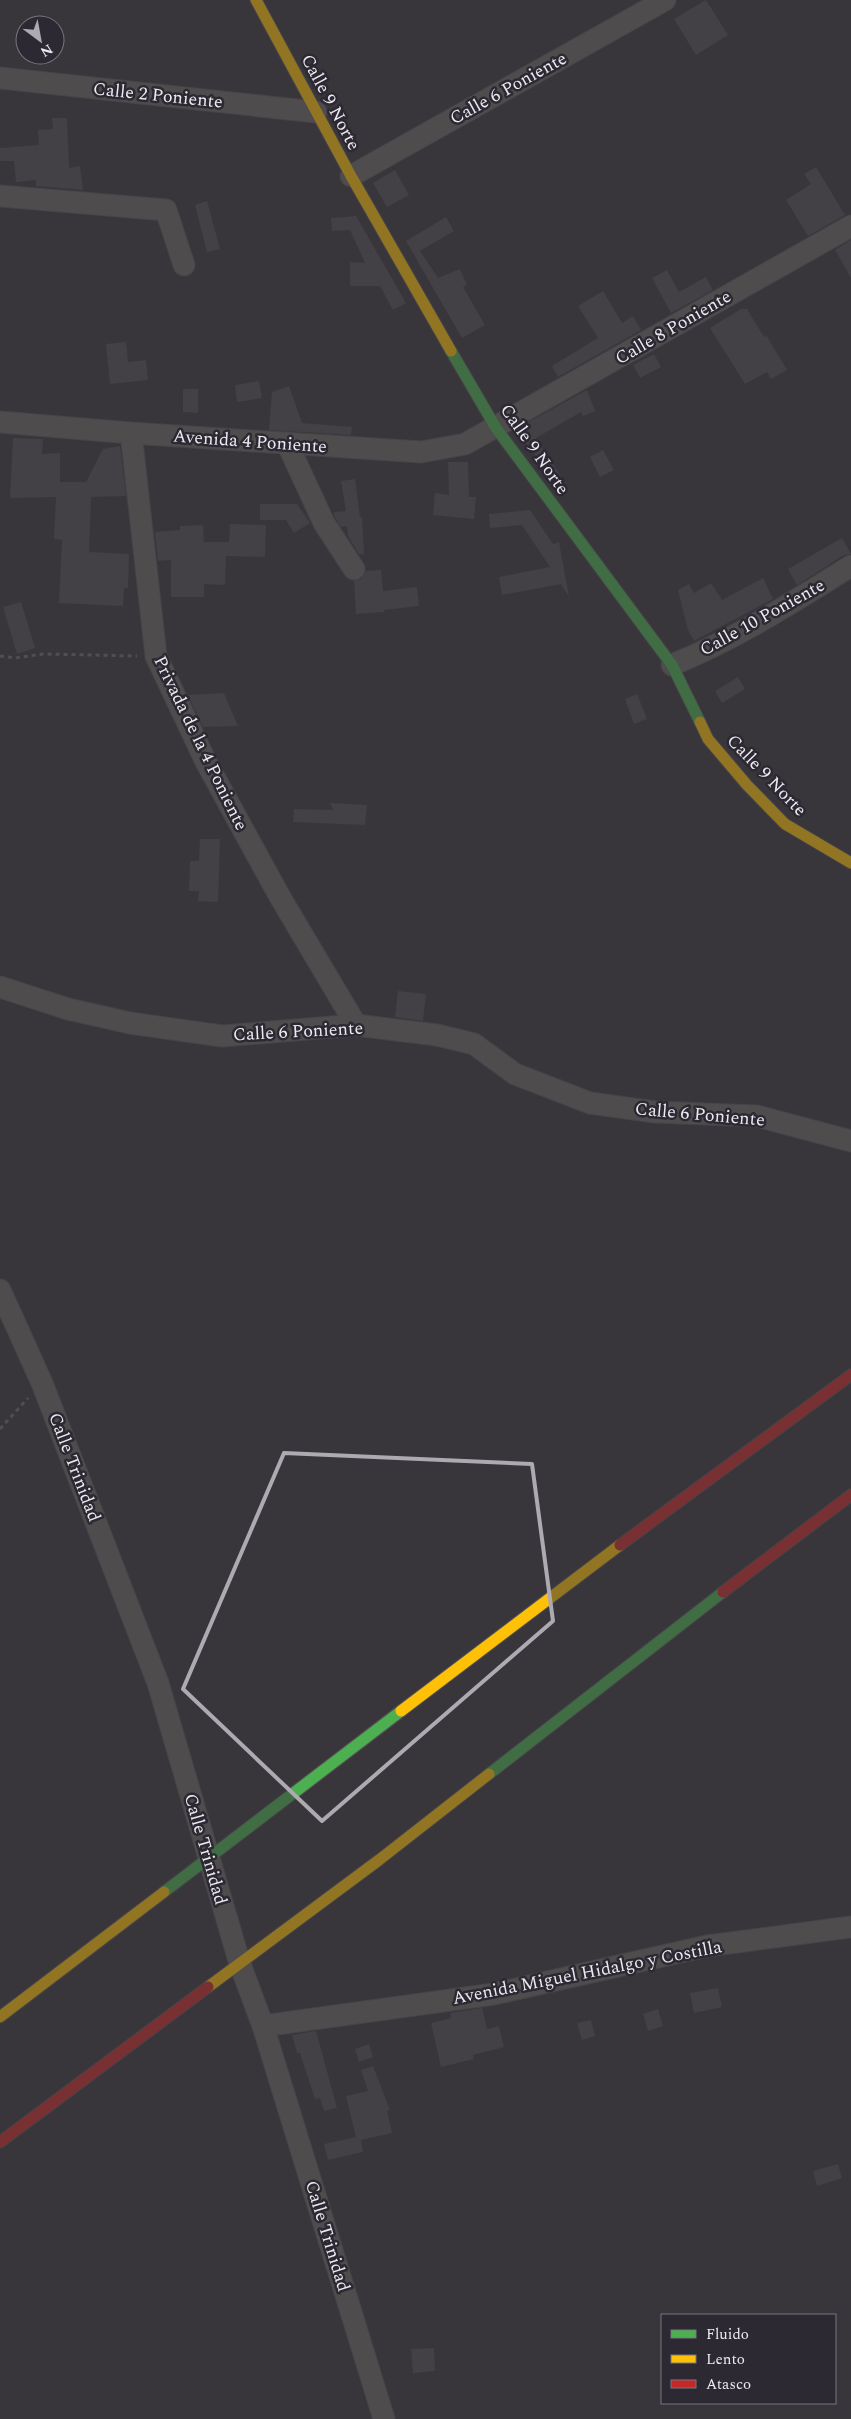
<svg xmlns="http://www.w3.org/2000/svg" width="851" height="2419" font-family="Spectral,serif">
<rect width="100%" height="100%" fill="#38363b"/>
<!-- building -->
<g fill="#504d54">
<polygon points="706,0 728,35 696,55 674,19"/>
<polygon points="52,118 67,118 69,168 80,166 83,190 36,186 36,180 16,182 14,161 0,161 0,148 39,145 38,130 53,129"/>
<polygon points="816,167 845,215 808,236 786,200 811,184 804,174"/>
<polygon points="395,170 409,195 387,207 373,183"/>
<polygon points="207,201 220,249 207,252 195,205"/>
<polygon points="356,216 406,303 393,310 380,286 350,286 350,262 365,263 350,230 332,231 331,218"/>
<polygon points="446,217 454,231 420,251 438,278 460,269 467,285 463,287 485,325 462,338 406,241"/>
<polygon points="851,240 851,278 835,250"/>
<polygon points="667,270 679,292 706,277 713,290 671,313 652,278"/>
<polygon points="603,291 622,323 633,316 641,330 558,377 552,366 598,338 578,306"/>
<polygon points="741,309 747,309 764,337 766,335 787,370 771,379 767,372 745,384 710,328"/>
<polygon points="126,342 128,362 146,360 148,380 110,384 106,344"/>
<polygon points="654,354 661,367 640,378 633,365"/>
<polygon points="259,381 262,398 237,402 235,385"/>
<polygon points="289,386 302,423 352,427 351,435 269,430 272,392"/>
<polygon points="183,389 198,389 198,413 183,412"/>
<polygon points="587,390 595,411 583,416 581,412 536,438 560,475 553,479 516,429"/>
<polygon points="13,438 43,439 42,454 60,453 60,482 86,482 103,449 120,446 126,496 91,497 89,552 129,554 128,588 124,588 123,606 59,603 62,540 54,539 56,497 10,498"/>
<polygon points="603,450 614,470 600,477 590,457"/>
<polygon points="448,462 468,462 469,497 476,497 474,519 433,515 435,493 449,495"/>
<polygon points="355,479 360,517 362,517 364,554 359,554 348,536 347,526 341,527 334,516 334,512 346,511 341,481"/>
<polygon points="260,504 297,504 310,523 294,533 286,520 260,520"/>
<polygon points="530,510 553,544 559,542 569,597 561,584 502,595 499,577 550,567 522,525 490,528 489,514"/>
<polygon points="230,524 266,525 265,557 226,556 225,585 204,584 204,597 171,597 171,560 158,561 155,532 180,530 180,526 203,525 204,542 229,542"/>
<polygon points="842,538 851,554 844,555 797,585 788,569"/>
<polygon points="381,570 383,591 417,587 419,606 384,610 384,612 356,614 354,581 361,579 366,571"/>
<polygon points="763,578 773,599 694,641 688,630 678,590 689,584 694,593 711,583 722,600"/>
<polygon points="21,602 35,648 17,654 3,607"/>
<polygon points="738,677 745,689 722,703 715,691"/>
<polygon points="224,693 238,726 203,727 188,695"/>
<polygon points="637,694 647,719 634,724 625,699"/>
<polygon points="330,803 367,805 365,825 293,822 294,809 333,810"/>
<polygon points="200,839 220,839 218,902 198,901 199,891 189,891 190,861 199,861"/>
<polygon points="398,991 426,994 423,1021 395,1017"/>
<polygon points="718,1988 722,2007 694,2013 690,1993"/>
<polygon points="482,2008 487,2029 499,2026 504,2047 473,2055 474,2059 441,2067 431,2023 451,2018 450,2013"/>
<polygon points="658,2009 663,2026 648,2031 643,2014"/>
<polygon points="591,2020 595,2036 582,2040 577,2023"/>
<polygon points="316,2031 337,2108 324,2111 320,2098 315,2099 300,2053 297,2053 292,2035"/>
<polygon points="369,2044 373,2057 359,2062 355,2049"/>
<polygon points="373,2066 390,2110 387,2110 392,2133 361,2140 363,2152 328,2160 324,2144 356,2137 346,2096 368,2091 361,2070"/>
<polygon points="838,2164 842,2178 817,2186 813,2171"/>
<polygon points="434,2348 435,2371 413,2373 411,2349"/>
</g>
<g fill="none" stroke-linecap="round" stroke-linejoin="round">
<!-- street casing -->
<g stroke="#555357" stroke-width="23">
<g id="street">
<polyline points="0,78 316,112"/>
<polyline points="351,176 665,0"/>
<polyline points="0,196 166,210 184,265"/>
<polyline points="0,422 131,433 421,452 465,444 851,226"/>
<polyline points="131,433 156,656 206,762 280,897 356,1025"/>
<polyline points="287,443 324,523 354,569"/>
<path d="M672 665C736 639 793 602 851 566"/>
<polyline points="0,987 68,1009 130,1023 222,1036 356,1025 437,1035 474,1044 515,1074 590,1103 655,1112 757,1116 851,1141"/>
<polyline points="0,1290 42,1383 158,1683 240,1964 263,2026 384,2419"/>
<polyline points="263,2026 494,1994 707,1946 851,1927"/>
</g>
</g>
<!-- fast casing -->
<g stroke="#555357" stroke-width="13">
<g id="fast">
<polyline points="451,351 496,428 672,665 700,722"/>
<polyline points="489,1774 723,1592"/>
<polyline points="164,1892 401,1711"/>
</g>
</g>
<!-- slow casing -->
<g stroke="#555357" stroke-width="13">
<g id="slow">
<polyline points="256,0 351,176 451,351"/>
<polyline points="700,722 708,739 747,785 785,824 851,863"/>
<polyline points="401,1711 620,1545"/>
<polyline points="208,1987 379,1860 489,1774"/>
<polyline points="0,2017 164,1892"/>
</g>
</g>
<!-- jam casing -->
<g stroke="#555357" stroke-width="13">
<g id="jam">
<polyline points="620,1545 851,1375"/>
<polyline points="723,1592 851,1495"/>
<polyline points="0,2142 208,1987"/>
</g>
</g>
<!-- path -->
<g stroke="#6d6c6d" stroke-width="3" stroke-dasharray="4 4" stroke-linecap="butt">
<polyline points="0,656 15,658 43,654 137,656"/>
<polyline points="0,1429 28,1398"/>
</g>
<!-- street -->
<use href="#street" stroke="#686665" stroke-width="21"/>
<!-- fast -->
<use href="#fast" stroke="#4caf50" stroke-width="11"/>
<!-- slow -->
<use href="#slow" stroke="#ffc107" stroke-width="11"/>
<!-- jam -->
<use href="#jam" stroke="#c62828" stroke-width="11"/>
</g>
<!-- marked area -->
<path d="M0 0H851V2419H0ZM284 1453 532 1464 553 1621 322 1821 183 1689Z" fill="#38363b" fill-opacity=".55" fill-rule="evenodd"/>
<path fill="none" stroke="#adaab1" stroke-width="4" stroke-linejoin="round" d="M284 1453 532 1464 553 1621 322 1821 183 1689Z"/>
<g text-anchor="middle" stroke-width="5" stroke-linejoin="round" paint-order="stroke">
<!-- street labels -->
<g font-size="18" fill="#ece9f0" stroke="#2d2933">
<text transform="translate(508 88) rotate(-29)" y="6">Calle 6 Poniente</text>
<text transform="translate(158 95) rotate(6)" y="6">Calle 2 Poniente</text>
<text transform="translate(331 102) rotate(62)" y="6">Calle 9 Norte</text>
<text transform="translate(673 327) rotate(-30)" y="6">Calle 8 Poniente</text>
<text transform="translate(250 441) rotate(4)" y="6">Avenida 4 Poniente</text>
<text transform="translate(535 449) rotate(55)" y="6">Calle 9 Norte</text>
<text transform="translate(762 617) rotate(-29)" y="6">Calle 10 Poniente</text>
<text transform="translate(201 743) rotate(64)" y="6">Privada de la 4 Poniente</text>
<text transform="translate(767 775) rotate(46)" y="6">Calle 9 Norte</text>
<text transform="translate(298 1031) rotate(-3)" y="6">Calle 6 Poniente</text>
<text transform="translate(700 1114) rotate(5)" y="6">Calle 6 Poniente</text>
<text transform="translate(75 1467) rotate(69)" y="6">Calle Trinidad</text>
<text transform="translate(206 1849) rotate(74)" y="6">Calle Trinidad</text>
<text transform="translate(587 1972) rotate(-11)" y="6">Avenida Miguel Hidalgo y Costilla</text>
<text transform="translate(328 2236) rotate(73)" y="6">Calle Trinidad</text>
</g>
</g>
<!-- legend -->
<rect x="661" y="2314" width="175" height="90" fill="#2d2933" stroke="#79767f"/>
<rect x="671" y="2330" width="25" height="8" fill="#4caf50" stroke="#79767f"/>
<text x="706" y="2339" font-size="15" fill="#ece9f0">Fluido</text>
<rect x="671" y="2355" width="25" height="8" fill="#ffc107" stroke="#79767f"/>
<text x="706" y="2364" font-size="15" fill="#ece9f0">Lento</text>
<rect x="671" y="2380" width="25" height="8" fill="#c62828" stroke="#79767f"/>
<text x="706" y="2389" font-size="15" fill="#ece9f0">Atasco</text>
<!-- north arrow -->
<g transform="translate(40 40) rotate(148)"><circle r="24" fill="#2d2933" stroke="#79767f"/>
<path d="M0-4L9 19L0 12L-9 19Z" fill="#adaab1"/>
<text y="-8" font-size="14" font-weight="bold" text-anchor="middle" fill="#ece9f0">N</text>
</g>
</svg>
